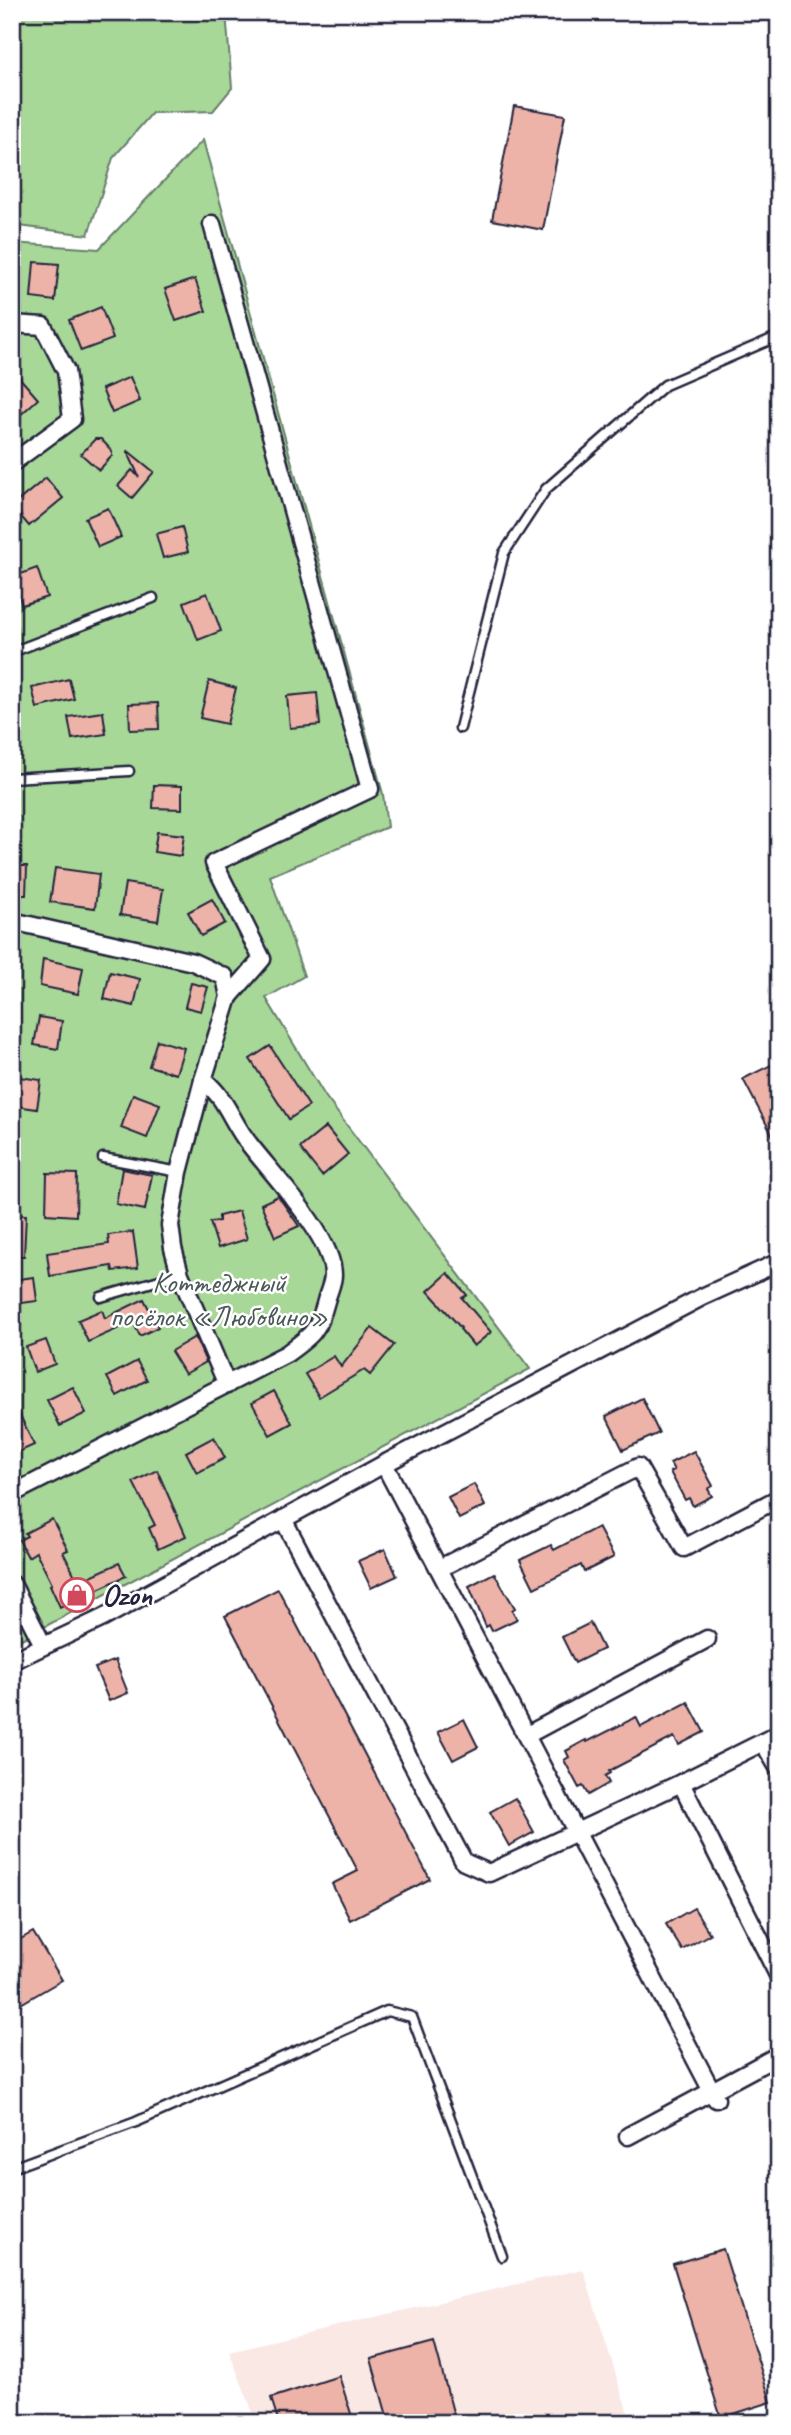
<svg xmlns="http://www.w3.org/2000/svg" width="791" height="2435" font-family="Caveat,sans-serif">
<rect width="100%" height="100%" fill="#fff"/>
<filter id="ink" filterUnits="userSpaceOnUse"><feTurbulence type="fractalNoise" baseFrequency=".0143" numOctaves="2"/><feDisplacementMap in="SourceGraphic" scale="14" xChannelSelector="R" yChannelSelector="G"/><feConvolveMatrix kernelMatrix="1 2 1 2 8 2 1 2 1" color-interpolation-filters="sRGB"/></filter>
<g filter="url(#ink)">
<!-- built -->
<polygon fill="#fae8e5" points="583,2269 631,2423 257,2423 229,2351"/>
<!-- green -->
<g fill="#a8d898" stroke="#657d6a" stroke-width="2">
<polygon points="12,12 226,12 232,88 213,111 152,113 113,158 88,235 12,225"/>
<polygon points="203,140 383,794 387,827 270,876 304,976 266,998 325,1096 530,1369 12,1644 12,243 99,249"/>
</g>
<!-- building -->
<g fill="#edb3a8" stroke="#22223b" stroke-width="2">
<polygon points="514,106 565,115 543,230 492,220"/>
<polygon points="34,262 59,264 55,301 31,298"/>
<polygon points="195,279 206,311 176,321 165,289"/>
<polygon points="101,307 113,339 81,351 69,320"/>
<polygon points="12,369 38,399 18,417 12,410"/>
<polygon points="130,377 140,401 112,413 102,389"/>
<polygon points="95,439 101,439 112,451 112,456 99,470 81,454"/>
<polygon points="127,450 154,472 132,498 118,486 132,470 139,477"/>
<polygon points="46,478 63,498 29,526 12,506"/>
<polygon points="108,508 121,537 98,547 85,518"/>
<polygon points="182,527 188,552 163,558 156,534"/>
<polygon points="37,568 47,597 22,605 12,577"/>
<polygon points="207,593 221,631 198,640 184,602"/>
<polygon points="69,679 74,699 37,708 32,688"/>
<polygon points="209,681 236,688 227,724 200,718"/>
<polygon points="317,693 320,725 290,728 287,696"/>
<polygon points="158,703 159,729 130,730 129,704"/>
<polygon points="103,712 106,734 72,739 68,717"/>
<polygon points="154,785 182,786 182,809 153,808"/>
<polygon points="157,832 184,835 181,856 154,852"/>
<polygon points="12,866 27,866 26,895 12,895"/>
<polygon points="55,868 99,874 95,908 50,902"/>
<polygon points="125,883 163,889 158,921 120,915"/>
<polygon points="212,899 225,923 201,936 188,912"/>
<polygon points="43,959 83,968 78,994 40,986"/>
<polygon points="110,972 140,979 134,1006 104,999"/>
<polygon points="191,983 208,987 201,1011 185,1007"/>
<polygon points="39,1017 62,1021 58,1049 34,1045"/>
<polygon points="157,1040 184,1048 176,1074 149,1066"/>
<polygon points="270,1046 309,1106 289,1119 250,1059"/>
<polygon points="779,1061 779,1148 743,1079"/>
<polygon points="19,1077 41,1080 37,1109 16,1106"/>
<polygon points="133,1094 160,1104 147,1138 121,1128"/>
<polygon points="326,1127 348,1154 322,1176 300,1148"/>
<polygon points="122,1169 152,1175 145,1210 116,1204"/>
<polygon points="47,1173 77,1174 76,1216 46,1214"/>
<polygon points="278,1196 299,1226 275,1237 261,1204"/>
<polygon points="239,1211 247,1239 218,1248 210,1222 219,1221 219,1216"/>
<polygon points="12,1215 26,1215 24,1256 12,1256"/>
<polygon points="133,1232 138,1268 113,1271 112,1266 50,1276 47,1253 109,1244 108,1235"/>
<polygon points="448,1273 467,1295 462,1298 491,1332 474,1346 460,1329 461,1328 428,1291"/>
<polygon points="34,1277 37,1301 14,1304 12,1280"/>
<polygon points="144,1299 158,1327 140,1336 133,1322 88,1342 78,1320 102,1310 105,1318"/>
<polygon points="372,1328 394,1345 370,1375 364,1370 319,1397 305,1374 334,1356 341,1367"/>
<polygon points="195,1337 206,1362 185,1374 171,1351"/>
<polygon points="46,1340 55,1364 35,1372 26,1347"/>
<polygon points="137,1361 147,1380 117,1396 107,1377"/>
<polygon points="73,1387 86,1413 60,1426 47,1400"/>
<polygon points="274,1391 292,1423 270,1435 252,1403"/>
<polygon points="12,1398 34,1445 12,1455"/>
<polygon points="642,1398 659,1433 623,1450 606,1416"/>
<polygon points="214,1437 225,1458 197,1473 186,1452"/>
<polygon points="694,1451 713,1486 708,1489 712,1496 693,1506 689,1498 685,1500 670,1472 674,1470 670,1463"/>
<polygon points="157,1470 186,1536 158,1549 149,1528 155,1525 133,1482"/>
<polygon points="474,1484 485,1506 459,1519 448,1497"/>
<polygon points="52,1519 68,1550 63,1552 78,1582 119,1563 126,1576 60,1607 50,1585 52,1584 36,1552 28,1557 19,1540 27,1536 25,1533"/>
<polygon points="598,1527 614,1557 584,1572 581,1565 534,1588 520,1560 551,1545 554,1550"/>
<polygon points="385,1549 397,1576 371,1588 358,1561"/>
<polygon points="494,1573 515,1608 512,1610 517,1619 492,1631 489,1625 486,1627 469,1586"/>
<polygon points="278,1589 430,1879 350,1920 332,1884 358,1871 225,1616"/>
<polygon points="590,1623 603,1649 575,1663 562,1637"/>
<polygon points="115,1660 128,1693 109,1701 95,1668"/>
<polygon points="688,1702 704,1732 679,1745 674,1737 609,1771 610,1773 605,1776 609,1783 588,1795 583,1786 579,1788 564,1760 569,1757 566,1751 586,1740 587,1742 636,1717 641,1727"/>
<polygon points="464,1719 478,1747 453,1760 438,1732"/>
<polygon points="515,1798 534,1832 509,1846 490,1812"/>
<polygon points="694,1908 710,1934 682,1950 666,1924"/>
<polygon points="33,1932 62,1980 12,2009 12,1944"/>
<polygon points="723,2249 771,2402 721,2418 673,2264"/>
<polygon points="434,2342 456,2423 389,2423 371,2359"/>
<polygon points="339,2376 354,2423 279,2423 271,2398"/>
</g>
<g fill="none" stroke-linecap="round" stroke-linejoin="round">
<!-- lane casing -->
<g stroke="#22223b" stroke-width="13">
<g id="lane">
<polyline points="12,652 153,598"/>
<polyline points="460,728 504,553 546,489 665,385 779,336"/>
<polyline points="12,778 129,771"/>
<polyline points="103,1158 179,1172"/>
<polyline points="101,1297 180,1274"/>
<polyline points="12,2168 136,2122 387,2011 412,2017 502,2256"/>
</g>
</g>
<!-- street casing -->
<g stroke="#22223b" stroke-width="21">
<g id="street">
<polyline points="212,224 370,789 214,863 262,959 229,997"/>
<polyline points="12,324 43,326 66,371 72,419 12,463"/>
<polyline points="12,921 193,962 225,977 229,997 203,1080 179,1172 170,1225 173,1248 180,1274 227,1385"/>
<polyline points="384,1464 716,2099"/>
<path d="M12 1494 286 1354C311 1336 318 1332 326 1301 328 1293 333 1283 333 1275 333 1237 273 1175 250 1145 231 1122 227 1098 203 1080"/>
<polyline points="283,1519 464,1862 489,1873 681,1783 779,1734"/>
<polyline points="440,1568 638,1467 684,1548 779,1498"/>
<polyline points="12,1584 43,1645"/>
<polyline points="12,1661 103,1618 384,1464 702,1297 779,1262"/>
<polyline points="527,1735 707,1639"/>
<polyline points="763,1742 779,1769"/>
<polyline points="681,1783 779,1977"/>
<polyline points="628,2136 779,2055"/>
</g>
</g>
<!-- lane -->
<use href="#lane" stroke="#fff" stroke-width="8"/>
<!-- street -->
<use href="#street" stroke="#fff" stroke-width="16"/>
</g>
</g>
<!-- icons -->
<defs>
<g id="shop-ring" transform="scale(1.75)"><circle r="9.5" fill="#fff" stroke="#d1495b" stroke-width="1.5"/><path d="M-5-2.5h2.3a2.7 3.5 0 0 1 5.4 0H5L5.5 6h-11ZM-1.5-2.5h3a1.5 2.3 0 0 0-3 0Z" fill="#d1495b"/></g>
</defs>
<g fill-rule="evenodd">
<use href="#shop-ring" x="77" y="1595"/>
</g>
<g text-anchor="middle" stroke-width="5" stroke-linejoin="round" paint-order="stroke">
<!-- park labels -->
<g font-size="30" fill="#4a5957" stroke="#fff">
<text x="219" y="1292">Коттеджный<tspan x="219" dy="34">посёлок «Любовино»</tspan></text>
</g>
<!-- poi labels -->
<g font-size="30" font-weight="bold" fill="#22223b" stroke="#fff" text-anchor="start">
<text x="102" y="1605">Ozon</text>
</g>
</g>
<!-- margin -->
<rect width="791" height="2435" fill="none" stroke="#fff" stroke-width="42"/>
<rect x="21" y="21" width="749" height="2393" fill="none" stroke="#22223b" stroke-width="2.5" filter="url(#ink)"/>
</svg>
